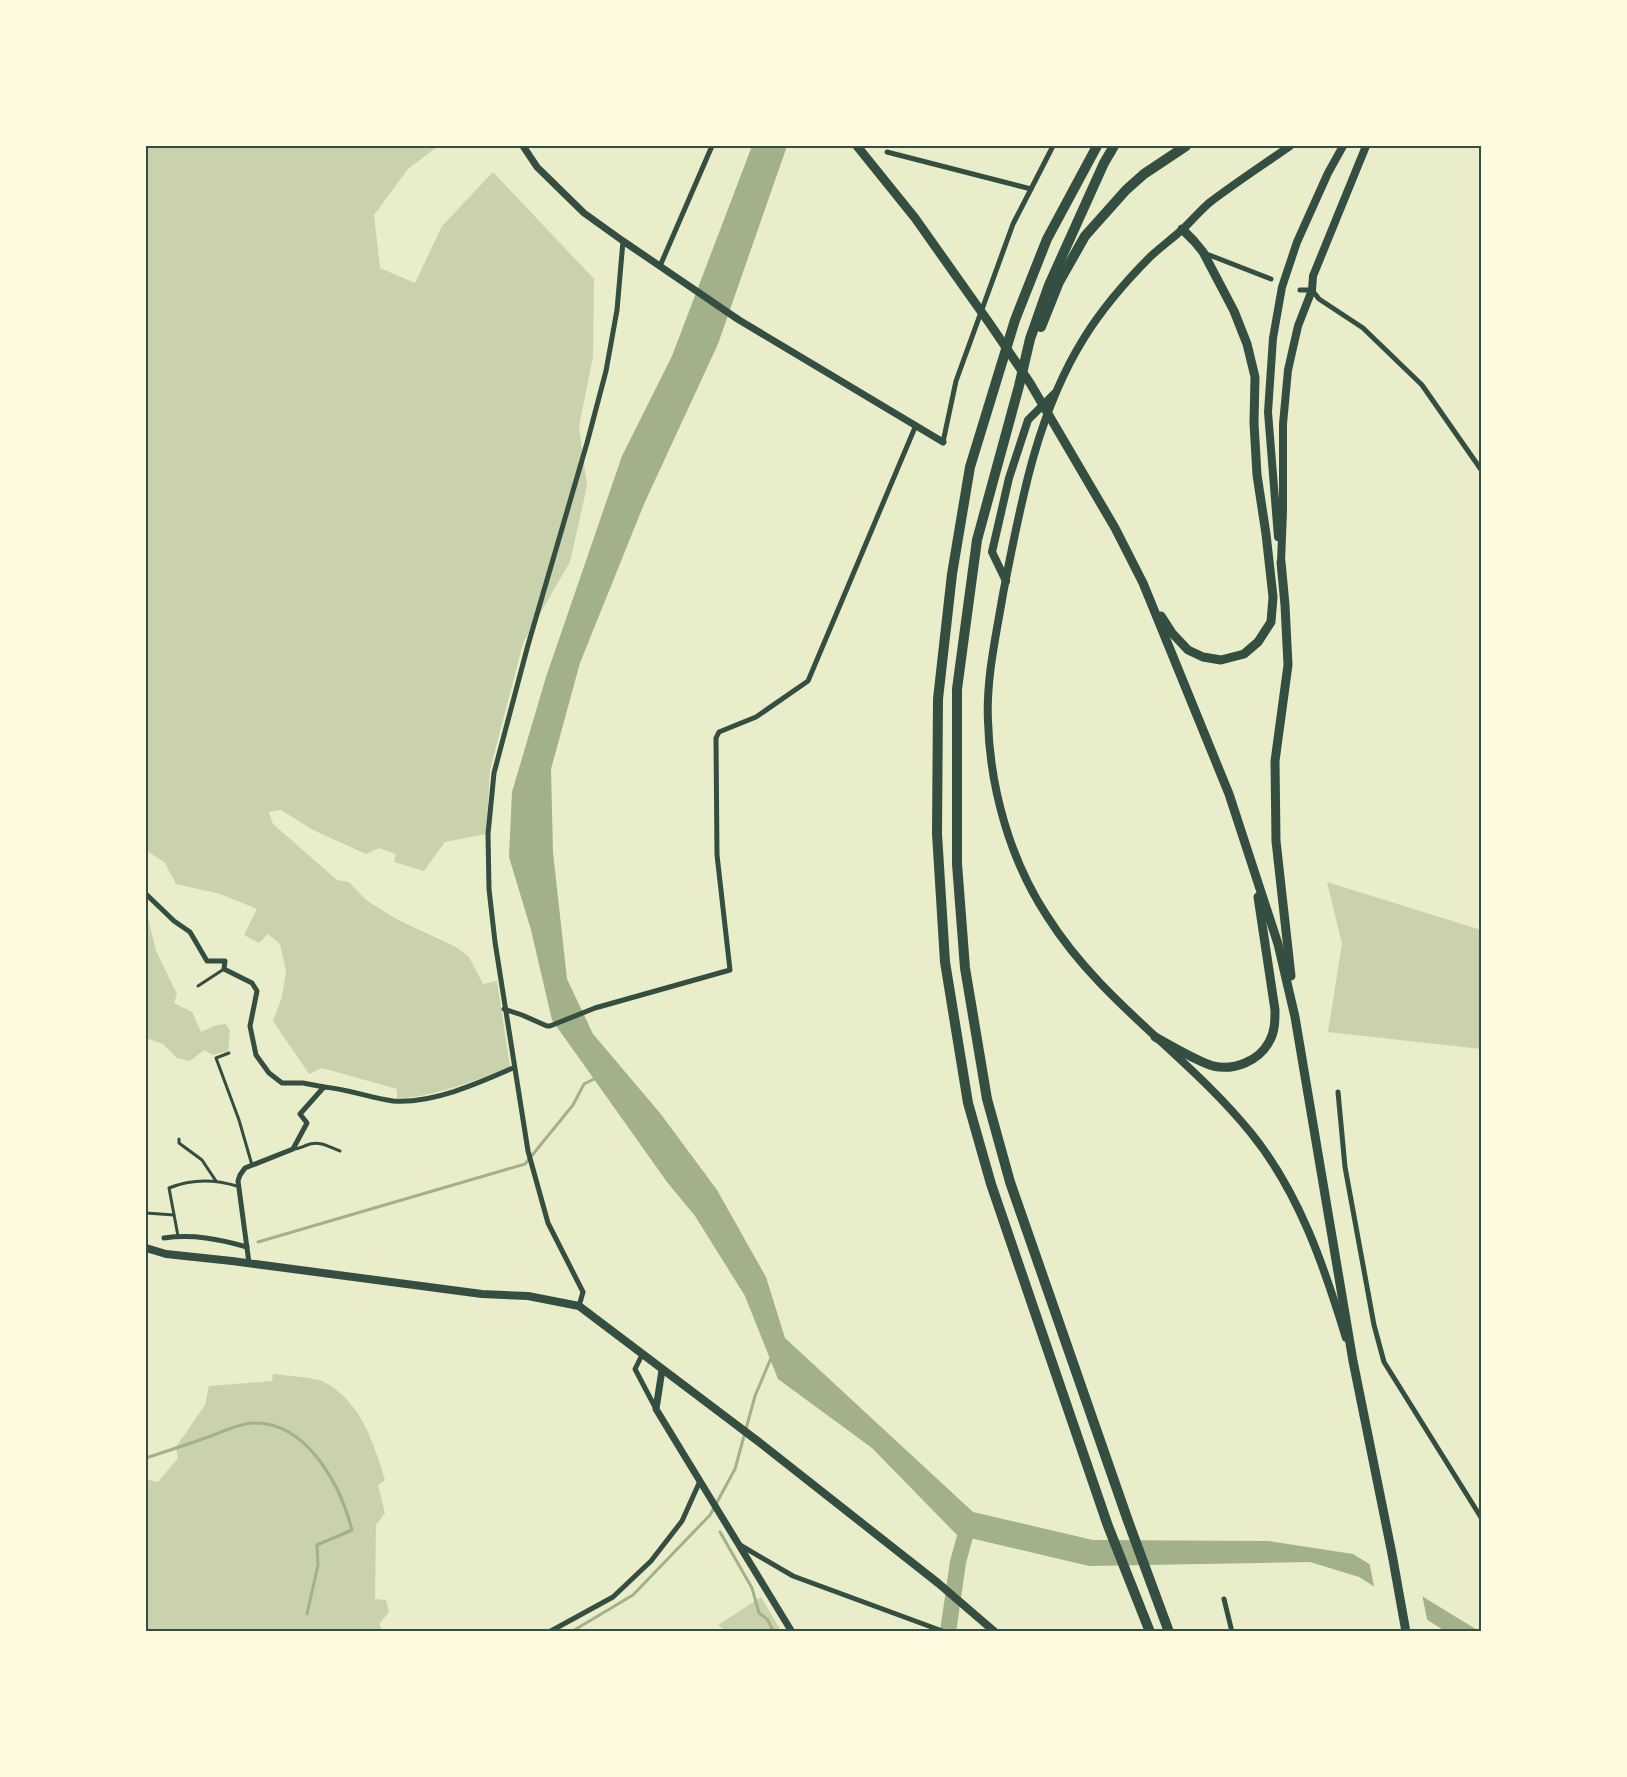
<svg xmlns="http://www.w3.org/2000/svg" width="1627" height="1777" font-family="Commissioner,sans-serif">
<rect width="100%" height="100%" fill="#e9edc9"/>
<!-- green -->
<g fill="#cad2ad">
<path d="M146 146H438L408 169 374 215 380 268 415 283 442 226 493 172 594 279 593 357 579 426 587 486 570 562 523 643 490 770 486 834 445 842 424 871 394 862 396 854 379 848 366 854 313 830 281 810 269 812 273 824 337 880 349 882 366 900 398 920 456 947 469 957 483 984 497 981 510 1067C479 1079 429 1099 397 1098V1089L322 1068 309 1074 273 1021 282 997 286 971 280 944 268 934 259 943 244 935 257 909 220 894 176 884 165 863 146 850Z"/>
<polygon points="1327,882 1478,929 1481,928 1481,1049 1328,1032 1342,944"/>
<polygon points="147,914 156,951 177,994 174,1003 192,1012 201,1032 217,1025 226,1024 230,1031 228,1051 213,1055 204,1050 190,1061 177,1058 163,1044 146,1038"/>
<path d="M273 1374C286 1376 314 1377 324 1382 361 1401 374 1444 385 1480L378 1485 385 1513 376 1525 375 1599 386 1600 389 1612 379 1624 383 1631H146V1479L158 1482 178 1458 176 1447 205 1405 209 1386 272 1381Z"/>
<polygon points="761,1597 781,1631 726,1631 718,1625"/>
</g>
<!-- water -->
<polygon fill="#a3b18a" points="752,146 787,146 718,344 644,504 580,663 551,769 553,852 567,979 593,1034 660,1113 717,1190 766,1277 785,1338 973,1512 1093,1540 1269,1541 1353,1554 1479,1631 1445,1631 1359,1577 1310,1562 1089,1566 957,1535 872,1448 778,1379 745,1296 695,1216 667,1182 552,1020 531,930 509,857 512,792 546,677 622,456 672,356"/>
<!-- pier -->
<polygon fill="#e9edc9" points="1369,1561 1422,1594 1428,1624 1375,1591"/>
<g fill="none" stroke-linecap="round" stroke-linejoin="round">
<!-- stream -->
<g stroke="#a3b18a" stroke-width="3">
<polyline points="258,1242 525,1164 573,1105 584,1084 596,1078"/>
<path d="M146 1458C167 1451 189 1444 211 1436 224 1431 240 1423 254 1423 308 1422 341 1487 352 1530L317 1545 318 1565 307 1614"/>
<polyline points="720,1532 752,1588 759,1613 767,1619 774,1632"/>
<polyline points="571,1632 633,1595 710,1515 735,1469 755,1396 771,1358"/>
</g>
<!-- river -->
<polyline stroke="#a3b18a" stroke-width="16" points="948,1632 958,1562 969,1522"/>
<!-- service -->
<g stroke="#344e41" stroke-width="3">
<polyline points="198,986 224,969"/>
<polyline points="229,1053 216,1058 239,1120 252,1165"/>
<polyline points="179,1139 179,1143 202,1160 216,1181"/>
<path d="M293 1149C300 1149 302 1147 307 1145 319 1140 329 1147 340 1151"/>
<polyline points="146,1213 174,1215"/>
<path d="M178 1236 169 1188C191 1179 214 1179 237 1186"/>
</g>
<!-- minor -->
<g stroke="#344e41" stroke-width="5">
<polyline points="887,152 1031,189"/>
<polyline points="1204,253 1271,279"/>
<polyline points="660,266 712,146"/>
<polyline points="1300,290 1312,290 1319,299 1363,328 1422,385 1482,471"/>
<polyline points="943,442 956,381 1013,224 1053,146"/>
<polyline points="146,894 174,921 190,932 207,961 225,961 224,969 252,983 257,991 250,1026 256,1055 269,1073 282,1083 303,1083 324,1087"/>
<polyline points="504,1009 522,1015 547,1026 550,1026 595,1008 730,970 717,855 716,738 719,732 756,717 808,681 916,425"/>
<polyline points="1338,1092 1345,1167 1374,1325 1384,1362 1482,1519"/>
<path d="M164 1238C193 1234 219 1239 247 1247"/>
<path d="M249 1263 238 1181 240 1175 245 1168 293 1149 307 1123 300 1114 324 1087C348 1089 370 1098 393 1101 432 1104 479 1083 513 1068"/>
<polyline points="579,1306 583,1292 548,1223 528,1151 495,942 489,889 488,834 494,773 528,645 587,443 606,371 617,310 623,241"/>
<polyline points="643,1353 635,1369 656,1409"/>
<polyline points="740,1545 793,1576 945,1632"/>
<polyline points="1224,1599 1232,1632"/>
<polyline points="549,1632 613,1597 651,1561 682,1521 700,1481"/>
</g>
<!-- tertiary -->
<g stroke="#344e41" stroke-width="7">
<polyline points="523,146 537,167 584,213 623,241 739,320 943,442"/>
<polyline points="662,1370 656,1409 792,1632"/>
</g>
<!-- secondary -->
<g stroke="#344e41" stroke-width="8">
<path d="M1290 146C1263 165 1235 183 1209 203 1200 211 1192 220 1184 228 1173 238 1162 246 1151 256 1127 280 1102 309 1084 338 1036 415 1020 507 1003 594 996 636 986 679 988 721 990 788 1010 860 1047 916 1101 1002 1188 1055 1251 1133 1299 1192 1324 1266 1346 1338"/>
<polyline points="1278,537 1268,412 1273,338 1282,287 1297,242 1328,173 1343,146"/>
<polyline points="1281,562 1283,511 1283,424 1288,370 1298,326 1312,290 1313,276 1366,146"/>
<polyline points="1006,581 992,552 1009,478 1028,420 1054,394"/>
<polyline points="146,1248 166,1254 232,1261 482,1294 528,1296 579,1306 759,1442 938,1583 995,1632"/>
</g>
<!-- primary -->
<g stroke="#344e41" stroke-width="9">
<polyline points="857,146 915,218 990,324 1030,383 1115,528 1143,583 1229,794 1278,944 1295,1017 1353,1361 1392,1554 1406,1632"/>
<polyline points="1281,562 1285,605 1288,665 1275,761 1276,841 1291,976"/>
<polyline points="1161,616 1172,633 1188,650 1203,657 1221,660 1244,654 1258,642 1271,622 1273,597 1266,534 1257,475 1254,423 1255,377 1247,344 1234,311 1203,252 1194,241 1182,229"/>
<path d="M1155 1037C1172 1046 1196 1061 1213 1066 1234 1071 1259 1061 1269 1042 1275 1032 1275 1021 1275 1010L1258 897"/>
</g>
<!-- motorway -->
<g stroke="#344e41" stroke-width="10">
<polyline points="1097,146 1047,239 1015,320 970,467 952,574 938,699 937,834 945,962 968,1103 991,1184 1108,1526 1150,1632"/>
<polyline points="1114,146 1104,163 1049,285 1030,339 1019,386 977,540 957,689 957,864 965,968 987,1099 1010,1182 1128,1521 1169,1632"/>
<polyline points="1041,327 1059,282 1085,236 1126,190 1144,174 1186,146"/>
</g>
</g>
<!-- border -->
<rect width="1627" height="1777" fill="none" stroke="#fefae0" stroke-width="294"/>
<rect x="147" y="147" width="1333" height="1483" fill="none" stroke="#344e41" stroke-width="2"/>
</svg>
